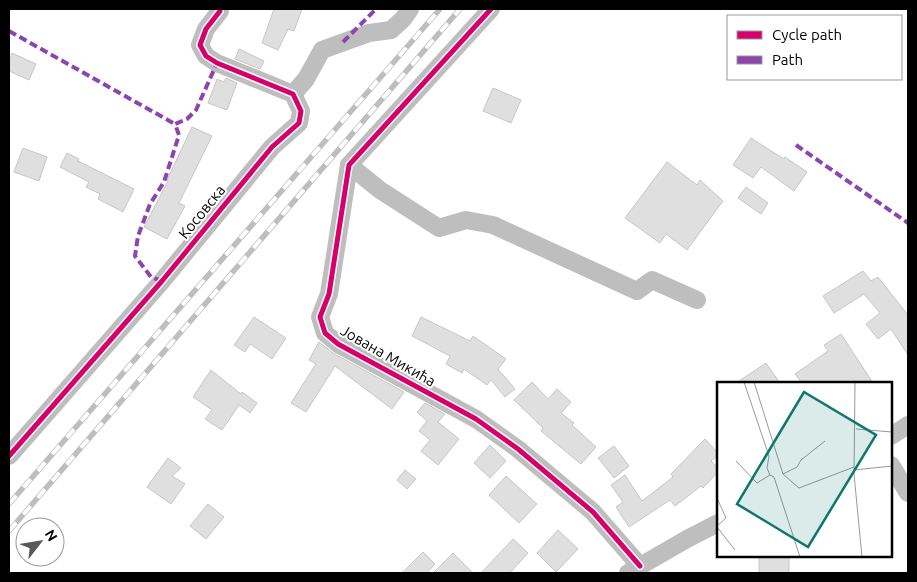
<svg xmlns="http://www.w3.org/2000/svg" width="917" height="582" font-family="Ubuntu,sans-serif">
<rect width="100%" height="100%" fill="#fff"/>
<!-- building -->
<g fill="#dfdfdf" stroke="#c7c7c7">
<polygon points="274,9 302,9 294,31 288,29 278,50 262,43"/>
<polygon points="239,49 264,61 260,69 235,59"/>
<polygon points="12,53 36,64 29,80 9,71 9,61"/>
<polygon points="226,78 237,83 227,110 208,103 217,79 224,82"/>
<polygon points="493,88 521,100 511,123 483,111"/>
<polygon points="192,127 212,136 179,203 185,206 167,239 144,227 168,181 167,180"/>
<polygon points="751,138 784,159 785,157 807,172 794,191 761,167 753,178 733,165"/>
<polygon points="23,148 47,157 39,181 14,172"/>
<polygon points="67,153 79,159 78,161 134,189 123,212 98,199 100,194 86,187 89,182 60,167"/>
<polygon points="667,162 697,185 700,180 723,201 687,250 666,234 660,243 625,218"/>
<polygon points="746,187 768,203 761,214 738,198"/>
<polygon points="863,271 871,281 878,277 908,315 908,355 891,329 878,339 866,324 880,313 864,294 834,313 823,296"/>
<polygon points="254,317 286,338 272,359 250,344 245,352 234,345"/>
<polygon points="421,317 470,341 473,336 506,359 498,369 515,389 505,397 491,380 487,385 464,369 462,373 446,364 450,356 412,336"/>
<polygon points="841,334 873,383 802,383 795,374 828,351 824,345"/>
<polygon points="319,342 333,353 404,392 392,409 335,366 306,412 291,403 316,364 309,360"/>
<polygon points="766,363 780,383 736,383"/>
<polygon points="211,370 241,394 242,392 257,403 250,413 239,405 222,430 205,419 212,410 193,397"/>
<polygon points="532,382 548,399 557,389 571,402 561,413 574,423 572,425 596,447 581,464 541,431 543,428 514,400"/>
<polygon points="425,403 445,414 438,422 459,439 438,465 421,451 430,440 419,431 427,421 417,412"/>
<polygon points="705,439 718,453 718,455 711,461 718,468 718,472 703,488 701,486 675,506 670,500 629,527 616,507 623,502 611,485 625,475 642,501 673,477 671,474"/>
<polygon points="490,445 506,461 490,478 474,463"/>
<polygon points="614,446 629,466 614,478 598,458"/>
<polygon points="168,458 181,468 172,476 185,484 171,504 147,487"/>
<polygon points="405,470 416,479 407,489 397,480"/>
<polygon points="506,476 537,504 519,523 489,495"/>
<polygon points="208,504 224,517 206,539 190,526"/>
<polygon points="558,530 578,549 556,572 537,553"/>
<polygon points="513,539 528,553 510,573 481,573"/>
<polygon points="423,552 435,564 427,573 402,573"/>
<polygon points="453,553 473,573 433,573"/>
<rect x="759" y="556" width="30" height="17"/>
</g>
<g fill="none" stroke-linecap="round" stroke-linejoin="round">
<!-- minor -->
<g stroke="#bebebe" stroke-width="18">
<polyline points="491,9 349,165 329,294 320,317 325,333 338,344 476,419 518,449 593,512 640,566"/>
<polyline points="293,94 306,79 322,50 369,33 391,30 403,19 410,9"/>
<polyline points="349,165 380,190 439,228 466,220 493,225 637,291 652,280 697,300"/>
<polyline points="891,436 908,425"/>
<polyline points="9,456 162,281 272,147 299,123 301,111 293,94 217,63 206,56 200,45 206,29 220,11 220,9"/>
<polyline points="891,465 908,493"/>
<polyline points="628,573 687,539 718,523"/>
</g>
<!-- rail casing -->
<g stroke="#bebebe" stroke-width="5.5">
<g id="rail">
<polyline points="9,504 440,9"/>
<polyline points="9,531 460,9"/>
</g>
</g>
<!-- rail -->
<use href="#rail" stroke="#fff" stroke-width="4" stroke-dasharray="11" stroke-linecap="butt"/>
<!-- quiet -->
<g stroke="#8e44ad" stroke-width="4" stroke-dasharray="8 4" stroke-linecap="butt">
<polyline points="9,31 175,124"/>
<polyline points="343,42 376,9"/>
<polyline points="796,145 908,223"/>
<polyline points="162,281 151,277 135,256 138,236 150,204 164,182 179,135 175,124 187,119 196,110 217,63"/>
</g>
<!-- cycleway casing -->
<g stroke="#fff" stroke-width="8">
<g id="cycleway">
<polyline points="491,9 349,165 329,294 320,317 325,333 338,344 476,419 518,449 593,512 640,566"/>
<polyline points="9,456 162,281 272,147 299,123 301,111 293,94 217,63 206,56 200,45 206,29 220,11 220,9"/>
</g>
</g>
<!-- cycleway -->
<use href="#cycleway" stroke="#d6006c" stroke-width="5"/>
</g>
<g text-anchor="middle" stroke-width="4" stroke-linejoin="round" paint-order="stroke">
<!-- street labels -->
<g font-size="15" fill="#000" stroke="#fff">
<text transform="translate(202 212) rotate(-51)" y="5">Косовска</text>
<text transform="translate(388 356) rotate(30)" y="5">Јована Микића</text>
</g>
</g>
<!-- overview -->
<g transform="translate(717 382)">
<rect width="175" height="175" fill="#fff"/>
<path fill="none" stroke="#999" stroke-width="1" d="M27 0 52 74 50 86 53 93M37 0 66 92 82 106 137 85M138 0 137 92 145 175M139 47 175 50M19 79 40 101 53 93 57 95 83 175M137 88 175 84M66 92 80 85 84 78 108 59M0 116 9 136 0 144M0 145 18 168"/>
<path fill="#0f766e" fill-opacity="0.15" stroke="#0f766e" stroke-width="2.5" d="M87 10 159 53 91 165 20 122Z"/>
<rect width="175" height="175" fill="none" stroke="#000" stroke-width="2.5"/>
</g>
<!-- border -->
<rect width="917" height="582" fill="none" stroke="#000000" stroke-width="20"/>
<!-- legend -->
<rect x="727" y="15" width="175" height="65" fill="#ffffff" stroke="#999999"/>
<rect x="737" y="31" width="25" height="8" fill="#d6006c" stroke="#999999"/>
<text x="772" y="40" font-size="15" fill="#000000">Cycle path</text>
<rect x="737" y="56" width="25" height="8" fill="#8e44ad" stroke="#999999"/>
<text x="772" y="65" font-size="15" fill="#000000">Path</text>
<!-- north arrow -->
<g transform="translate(40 542) rotate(59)"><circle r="24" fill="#ffffff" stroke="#999999"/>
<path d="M0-4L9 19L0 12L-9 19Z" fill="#595959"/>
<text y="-8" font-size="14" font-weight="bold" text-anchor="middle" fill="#000000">N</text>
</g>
</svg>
